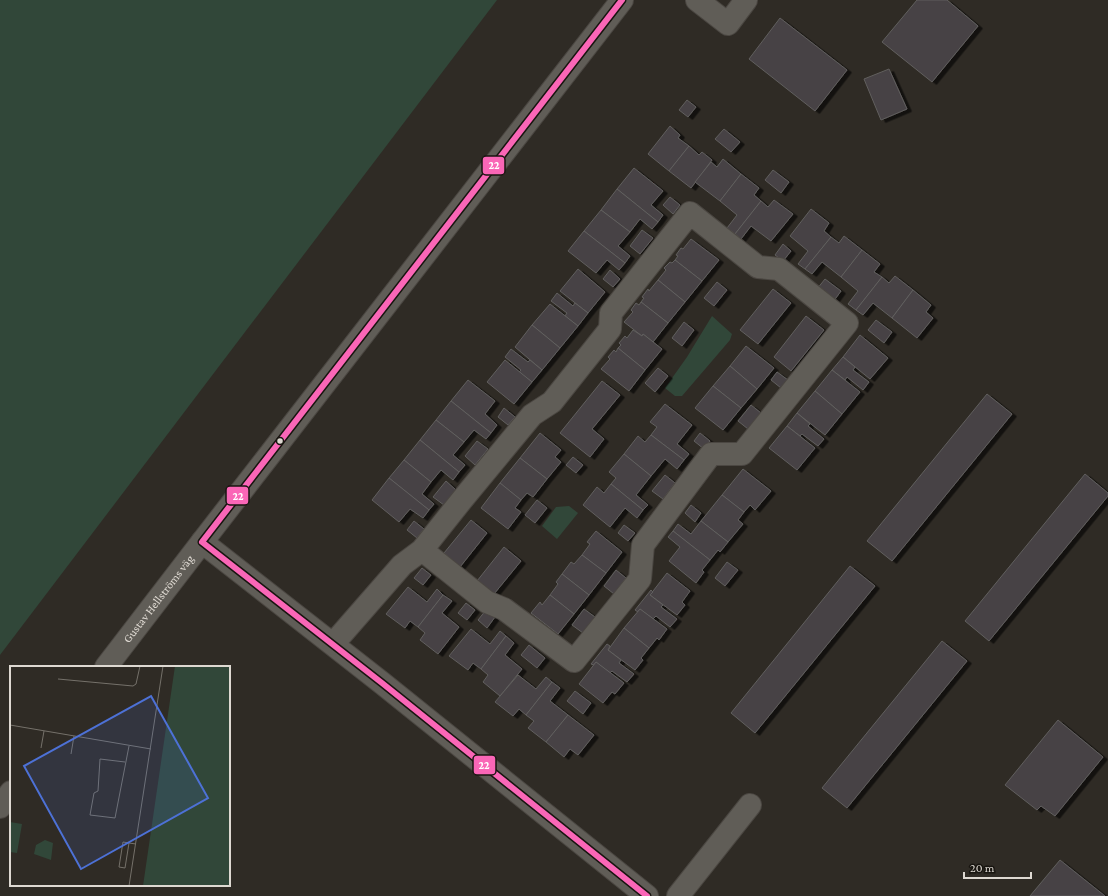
<svg xmlns="http://www.w3.org/2000/svg" width="1108" height="896" font-family="'Crimson Pro',serif">
<defs>
<filter id="shadow"><feDropShadow dx="4.5" dy="2.5" stdDeviation="0" flood-color="#0009"/></filter>
</defs>
<rect width="100%" height="100%" fill="#2f2b25"/>
<!-- green -->
<g fill="#314739">
<polygon points="0,0 497,0 0,655"/>
<polygon points="712,316 732,334 730,340 682,396 675,396 665,388 687,357"/>
<polygon points="569,506 578,513 557,539 542,526 556,507"/>
</g>
<!-- building -->
<g fill="#464245" stroke="#615f5e" filter="url(#shadow)">
<polygon points="917,0 947,0 978,26 932,82 882,42"/>
<polygon points="780,18 847,70 815,111 749,59"/>
<polygon points="889,69 907,109 881,120 864,79"/>
<polygon points="687,100 696,107 688,117 679,110"/>
<polygon points="670,126 680,135 678,138 689,146 669,171 648,154"/>
<polygon points="724,129 740,142 731,152 715,139"/>
<polygon points="689,146 699,155 702,152 712,160 691,188 669,171"/>
<polygon points="723,159 741,174 720,201 695,182 711,162 717,167"/>
<polygon points="634,168 663,191 651,205 663,215 658,222 617,189"/>
<polygon points="773,170 789,182 781,193 765,180"/>
<polygon points="741,174 759,188 754,195 761,201 735,234 727,228 737,215 720,201"/>
<polygon points="617,189 658,222 652,229 640,219 630,232 601,210"/>
<polygon points="670,197 680,205 673,214 663,205"/>
<polygon points="774,200 793,214 771,241 751,226 741,239 735,234 761,201 768,207"/>
<polygon points="811,209 829,223 824,231 831,237 805,269 798,264 808,251 790,236"/>
<polygon points="601,210 630,232 618,246 630,256 625,263 584,231"/>
<polygon points="642,230 653,238 640,254 630,246"/>
<polygon points="584,231 625,263 619,270 607,260 596,273 568,251"/>
<polygon points="844,236 862,250 841,277 822,262 812,274 805,269 831,237 839,243"/>
<polygon points="691,239 719,260 702,281 675,260 678,256 676,255 681,248 683,249"/>
<polygon points="783,244 791,251 783,261 775,255"/>
<polygon points="862,250 880,264 874,272 882,277 856,310 848,304 858,291 841,277"/>
<polygon points="675,260 702,281 685,302 658,280 666,270 664,268 670,262 672,263"/>
<polygon points="578,269 605,292 588,313 560,291"/>
<polygon points="610,270 620,279 613,287 603,279"/>
<polygon points="895,276 913,290 892,318 873,303 863,315 856,310 882,277 889,283"/>
<polygon points="825,279 841,291 833,302 817,289"/>
<polygon points="658,280 685,302 668,323 641,302 644,298 642,297 648,289 649,291"/>
<polygon points="717,282 727,290 714,306 704,298"/>
<polygon points="773,289 791,303 758,344 740,330"/>
<polygon points="913,290 931,305 926,312 933,318 917,338 892,318"/>
<polygon points="557,293 573,306 575,303 588,313 578,326 565,316 567,313 551,301"/>
<polygon points="641,302 668,323 653,342 643,334 642,336 624,322 633,312 631,310 636,303 639,305"/>
<polygon points="550,304 578,326 560,348 532,325"/>
<polygon points="806,316 824,330 791,371 774,357"/>
<polygon points="876,320 892,332 884,343 868,330"/>
<polygon points="684,322 694,330 682,346 672,338"/>
<polygon points="532,325 560,348 542,370 515,347"/>
<polygon points="633,330 642,336 643,334 662,349 645,370 618,348 621,345 619,343 625,336 627,338"/>
<polygon points="860,335 888,358 870,379 843,357"/>
<polygon points="746,346 774,368 757,389 730,366"/>
<polygon points="618,348 645,370 629,391 601,369 610,359 608,357 614,350 616,352"/>
<polygon points="511,349 528,362 530,360 542,370 532,382 519,372 521,370 505,357"/>
<polygon points="843,357 855,367 853,370 869,382 863,390 847,377 845,380 832,370"/>
<polygon points="505,360 532,382 514,404 487,382"/>
<polygon points="730,366 757,389 741,408 713,386"/>
<polygon points="658,368 668,376 655,392 645,383"/>
<polygon points="832,370 860,392 842,414 815,391"/>
<polygon points="777,372 788,380 781,388 771,380"/>
<polygon points="468,380 495,401 485,414 497,425 491,433 451,401"/>
<polygon points="602,381 620,395 592,429 604,439 590,457 560,433"/>
<polygon points="713,386 741,408 723,430 695,408"/>
<polygon points="815,391 842,414 825,435 797,413"/>
<polygon points="987,394 1012,414 892,561 867,541"/>
<polygon points="451,401 491,433 486,439 474,430 464,442 436,420"/>
<polygon points="665,404 692,425 677,444 689,454 684,460 651,435 657,427 650,422"/>
<polygon points="751,405 761,413 748,429 738,421"/>
<polygon points="504,408 515,417 508,425 498,417"/>
<polygon points="797,413 810,424 808,426 824,439 818,446 802,434 800,436 787,426"/>
<polygon points="436,420 464,442 453,455 465,465 459,472 420,440"/>
<polygon points="787,426 815,448 797,470 769,448"/>
<polygon points="540,433 561,450 555,457 561,462 547,479 520,458"/>
<polygon points="700,433 710,441 704,449 694,441"/>
<polygon points="651,435 684,460 677,469 665,459 651,476 624,454 638,436 645,442"/>
<polygon points="420,440 459,472 453,480 441,470 431,482 404,460"/>
<polygon points="477,441 488,449 475,465 465,456"/>
<polygon points="624,454 651,476 636,495 648,505 643,510 611,484 616,478 609,472"/>
<polygon points="573,457 583,465 576,473 566,465"/>
<polygon points="520,458 547,479 533,497 527,493 521,500 500,483"/>
<polygon points="404,460 431,482 422,494 434,504 429,510 389,478"/>
<polygon points="743,469 771,491 755,510 750,505 744,512 722,495"/>
<polygon points="1085,474 1108,493 1108,496 989,641 965,621"/>
<polygon points="665,475 675,483 663,499 652,491"/>
<polygon points="389,478 429,510 423,518 410,509 399,522 372,500"/>
<polygon points="446,481 456,490 444,505 433,497"/>
<polygon points="500,483 521,500 515,508 521,512 508,529 481,508"/>
<polygon points="611,484 643,510 637,518 625,508 610,527 583,505 597,487 604,493"/>
<polygon points="722,495 744,512 738,520 743,524 728,542 701,521"/>
<polygon points="537,500 547,508 535,523 525,515"/>
<polygon points="691,505 701,513 695,522 685,513"/>
<polygon points="471,520 487,533 460,567 444,553"/>
<polygon points="414,521 424,529 417,538 407,530"/>
<polygon points="701,521 728,542 720,552 718,550 710,560 673,531 678,524 691,534"/>
<polygon points="624,525 635,533 628,541 618,533"/>
<polygon points="596,531 622,552 606,573 582,555 590,544 587,542"/>
<polygon points="673,531 710,560 702,570 704,572 696,583 669,561 680,547 668,537"/>
<polygon points="504,547 521,561 494,594 477,581"/>
<polygon points="582,555 606,573 589,595 562,574 571,562 574,564"/>
<polygon points="727,562 738,570 725,586 715,578"/>
<polygon points="850,566 875,586 755,733 731,713"/>
<polygon points="422,568 431,575 423,585 414,578"/>
<polygon points="616,570 626,578 614,594 604,586"/>
<polygon points="667,573 690,591 682,602 685,605 677,615 650,595"/>
<polygon points="562,574 589,595 574,614 550,595 558,584 556,582"/>
<polygon points="408,587 427,602 437,589 443,595 418,627 410,621 405,628 386,614"/>
<polygon points="651,590 653,592 650,595 663,605 661,607 677,619 670,627 656,616 653,619 640,609 638,612 635,610"/>
<polygon points="443,595 452,601 442,613 459,627 438,654 420,640 425,633 418,627"/>
<polygon points="550,595 574,614 558,634 531,613 540,602 542,605"/>
<polygon points="466,603 475,610 467,620 458,613"/>
<polygon points="584,609 595,617 583,633 572,625"/>
<polygon points="640,609 667,629 659,640 657,638 649,648 624,628"/>
<polygon points="486,610 495,617 487,628 478,620"/>
<polygon points="624,628 649,648 641,658 643,660 635,670 608,650"/>
<polygon points="471,629 490,644 500,631 506,636 481,669 473,663 468,670 449,656"/>
<polygon points="506,636 514,643 505,655 522,669 500,696 483,682 488,675 481,669"/>
<polygon points="942,641 967,661 847,808 822,788"/>
<polygon points="607,644 610,646 608,650 621,660 619,663 634,674 627,682 612,671 610,673 596,662 594,665 591,664"/>
<polygon points="529,645 545,658 537,668 521,655"/>
<polygon points="596,662 624,683 615,694 612,692 603,703 579,684"/>
<polygon points="518,675 536,689 546,677 552,682 526,715 519,709 513,716 495,702"/>
<polygon points="552,682 560,688 550,701 568,715 546,742 528,728 534,721 526,715"/>
<polygon points="575,691 591,703 583,714 567,701"/>
<polygon points="568,715 594,735 578,755 570,749 564,757 546,742"/>
<polygon points="1058,720 1103,757 1055,816 1041,806 1037,810 1005,785"/>
<polygon points="1060,860 1105,896 1030,896"/>
</g>
<g fill="none" stroke-linecap="round" stroke-linejoin="round">
<!-- minor casing -->
<g stroke="#4b4742" stroke-width="24">
<g id="minor">
<polyline points="697,0 728,24 746,0"/>
<polyline points="202,542 382,683 647,896"/>
<polyline points="333,644 402,565 422,550 461,501 532,415 552,402 610,329 611,313 690,213 758,267 779,269 847,323 742,454 711,454 643,545 640,579 574,661 504,609 487,602 422,550"/>
<path id="s1" d="M106 667 202 542 622 0"/>
<polyline points="0,807 11,792"/>
<polyline points="678,896 750,805"/>
</g>
</g>
<!-- minor -->
<use href="#minor" stroke="#605d57" stroke-width="22"/>
<!-- bus-1 casing -->
<g stroke="#181510" stroke-width="9">
<polyline id="bus-1" points="622,0 202,542 382,683 647,896"/>
</g>
<!-- bus-1 -->
<use href="#bus-1" stroke="#fa66b7" stroke-width="6"/>
</g>
<!-- markers -->
<circle fill="#ded9d2" stroke="#181510" stroke-width="1.5" cx="280" cy="441" r="3.5"/>
<g text-anchor="middle" stroke-width="3.5" stroke-linejoin="round" paint-order="stroke">
<!-- street labels -->
<g font-size="12" fill="#ded9d2" stroke="#181510">
<text dy="4" stroke="none"><textPath href="#s1" startOffset="86">Gustav Hellströms väg</textPath></text>
</g>
</g>
<!-- overview -->
<g transform="translate(10 666)">
<rect width="220" height="220" fill="#2f2b25"/>
<path d="M165 0H220V220H133ZM0 156 12 158 7 187 0 186ZM35 174 43 177 41 194 24 188 26 179Z" fill="#314739"/>
<path fill="none" stroke="#75716a" stroke-width="1" d="M48 13 123 20 126 18 130 0M0 59 141 83M31 82 34 65M61 88 64 70M115 96 90 93 88 125 84 127 80 149 105 152 119 80M119 177 115 202 109 201 113 176 119 177 126 178M119 220 153 0"/>
<path fill="#4d71d6" fill-opacity="0.15" stroke="#4d71d6" stroke-width="2" d="M141 30 198 132 71 203 14 100Z"/>
<rect width="220" height="220" fill="none" stroke="#ded9d2" stroke-width="2"/>
</g>
<g stroke="#181510" stroke-width="1.5">
<rect x="482" y="156" width="23" height="19" rx="4" fill="#fa66b7"/>
<rect x="226" y="486" width="23" height="19" rx="4" fill="#fa66b7"/>
<rect x="473" y="755" width="23" height="20" rx="4" fill="#fa66b7"/>
</g>
<g font-size="11" text-anchor="middle" font-weight="bold" fill="#fff">
<text x="494" y="169">22</text>
<text x="238" y="500">22</text>
<text x="484" y="769">22</text>
</g>
<!-- scale -->
<path d="M964 872v6h67v-6" fill="none" stroke="#ded9d2" stroke-width="2"/>
<text x="970" y="872" font-size="12" fill="#ded9d2" stroke="#181510" stroke-width="3" paint-order="stroke">20 m</text>
</svg>
